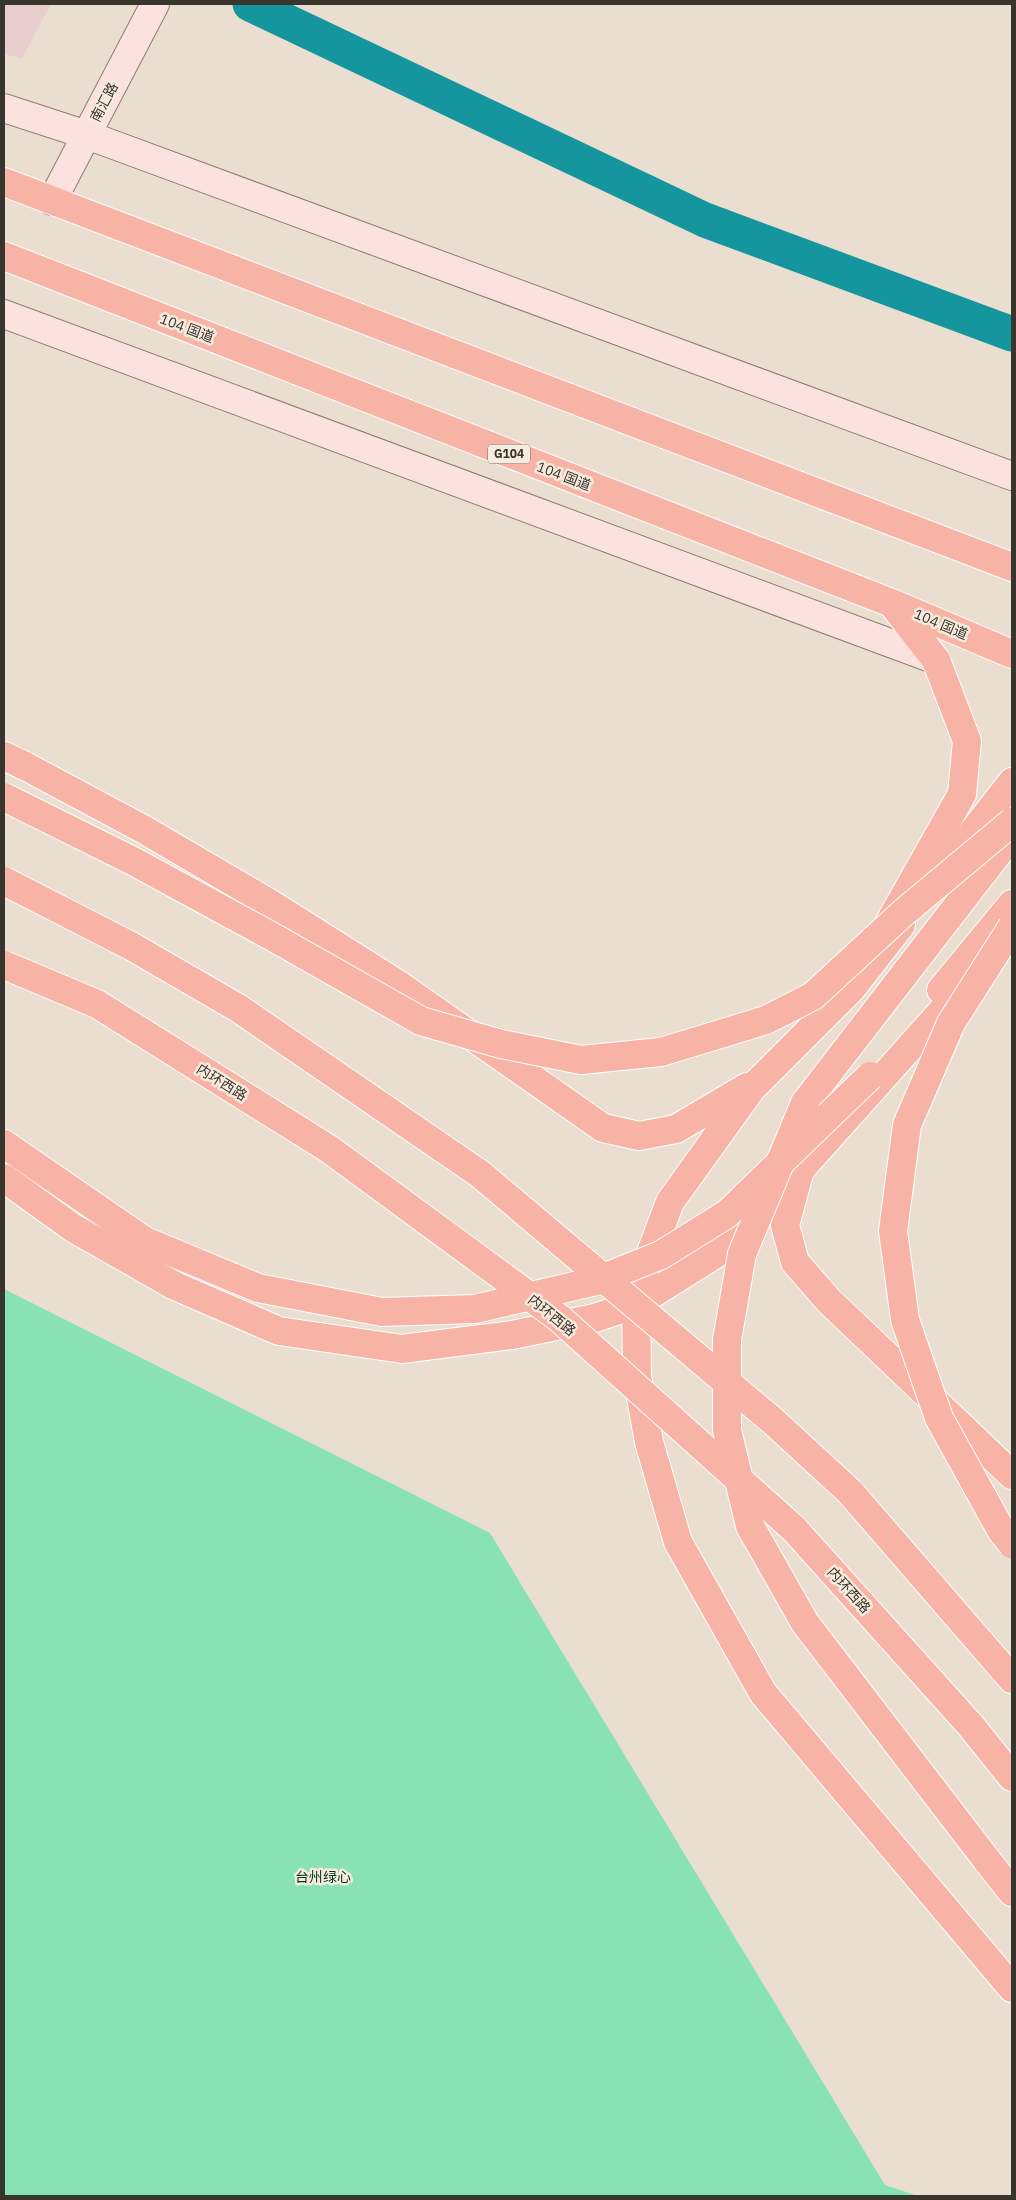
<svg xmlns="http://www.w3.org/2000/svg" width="1016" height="2200" font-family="'IBM Plex Sans','Noto Sans SC',sans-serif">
<rect width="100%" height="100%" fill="#e9decf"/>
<!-- industrial -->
<polygon fill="#e9ced0" points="4,4 51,4 22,58 4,54"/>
<!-- green -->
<polygon fill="#88e2b4" points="4,1289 490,1533 885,2185 918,2196 4,2196"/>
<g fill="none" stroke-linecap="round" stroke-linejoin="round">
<!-- canal -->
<polyline stroke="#15959e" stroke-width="35" points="250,4 705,220 1012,334"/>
<!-- secondary casing -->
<g stroke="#897f71" stroke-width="30">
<g id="secondary">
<polyline points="4,108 87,135 1012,476"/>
<polyline points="52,201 155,4"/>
<polyline points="4,314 936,660"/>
</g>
</g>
<!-- trunk casing -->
<g stroke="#fff" stroke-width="30">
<g id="trunk">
<polyline points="4,182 1012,567"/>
<polyline points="4,256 894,604 1012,654"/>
<polyline points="4,756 25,766 143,829 271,904 396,983 603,1128 639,1136 676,1129 747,1087"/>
<polyline points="941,873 1012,782"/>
<polyline points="888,925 962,794 967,741 936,660 894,606"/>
<polyline points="901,925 852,988 751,1089 670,1202 636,1292 637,1376 649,1442 678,1542 763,1693 1012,1988"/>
<polyline points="969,981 800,1170 785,1225 795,1262 829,1301 1012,1475"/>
<polyline points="941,990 1012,904"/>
<polyline points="805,1103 1012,835"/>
<polyline points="4,1144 145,1241 258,1288 382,1312"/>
<polyline points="4,1178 73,1228 175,1286 279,1331 402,1349 512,1335 595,1318 636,1304 714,1255 800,1170"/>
<polyline points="850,1492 1012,1679"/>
<polyline points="794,1529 971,1726 1012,1777"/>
<polyline points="986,1859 1012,1892"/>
</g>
</g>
<!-- secondary -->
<use href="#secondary" stroke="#fce2de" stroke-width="28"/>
<!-- trunk -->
<use href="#trunk" stroke="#f8b3a7" stroke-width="28"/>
<!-- trunk-bridge casing -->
<g stroke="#fff" stroke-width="30" stroke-linecap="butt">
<g id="trunk-bridge">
<polyline points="4,797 131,860 271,936 421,1021 501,1044 581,1060 661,1052 766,1020 813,996 903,913 1012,822"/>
<polyline points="4,881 131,946 238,1008 480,1174 774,1422 850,1492"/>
<polyline points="1012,927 951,1023 907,1125 893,1231 905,1320 939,1418 1001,1530 1012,1544"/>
<polyline points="4,965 97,1004 329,1149 559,1318 794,1529"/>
<polyline points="805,1103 742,1254 727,1340 727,1430 750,1526 805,1623 986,1859"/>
<polyline points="382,1312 475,1309 596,1281 661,1255 727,1214 870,1076"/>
</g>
</g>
<!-- trunk-bridge -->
<use href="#trunk-bridge" stroke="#f8b3a7" stroke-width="28"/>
</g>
<g text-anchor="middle" stroke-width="5" stroke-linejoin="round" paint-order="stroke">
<!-- shield labels -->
<rect fill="#f6ebdc" stroke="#716b62" stroke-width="1" x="488" y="444.5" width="42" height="19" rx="4"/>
<g font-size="12" font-weight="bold" fill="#38342e">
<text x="509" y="458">G104</text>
</g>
<!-- street labels -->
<g font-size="14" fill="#38342e" stroke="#f6ebdc">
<text transform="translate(104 102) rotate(-62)" y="5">南汇路</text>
<text transform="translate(187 328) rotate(21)" y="5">104 国道</text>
<text transform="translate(564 476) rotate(21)" y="5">104 国道</text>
<text transform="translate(941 624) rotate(23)" y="5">104 国道</text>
<text transform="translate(222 1082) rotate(32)" y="5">内环西路</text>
<text transform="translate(552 1315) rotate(39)" y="5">内环西路</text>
<text transform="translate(849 1590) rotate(48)" y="5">内环西路</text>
</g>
<!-- park labels -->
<g font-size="14" fill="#033521" stroke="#f6ebdc">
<text x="323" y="1882">台州绿心</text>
</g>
</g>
<!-- border -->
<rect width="1016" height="2200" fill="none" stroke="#38342e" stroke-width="10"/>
</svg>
